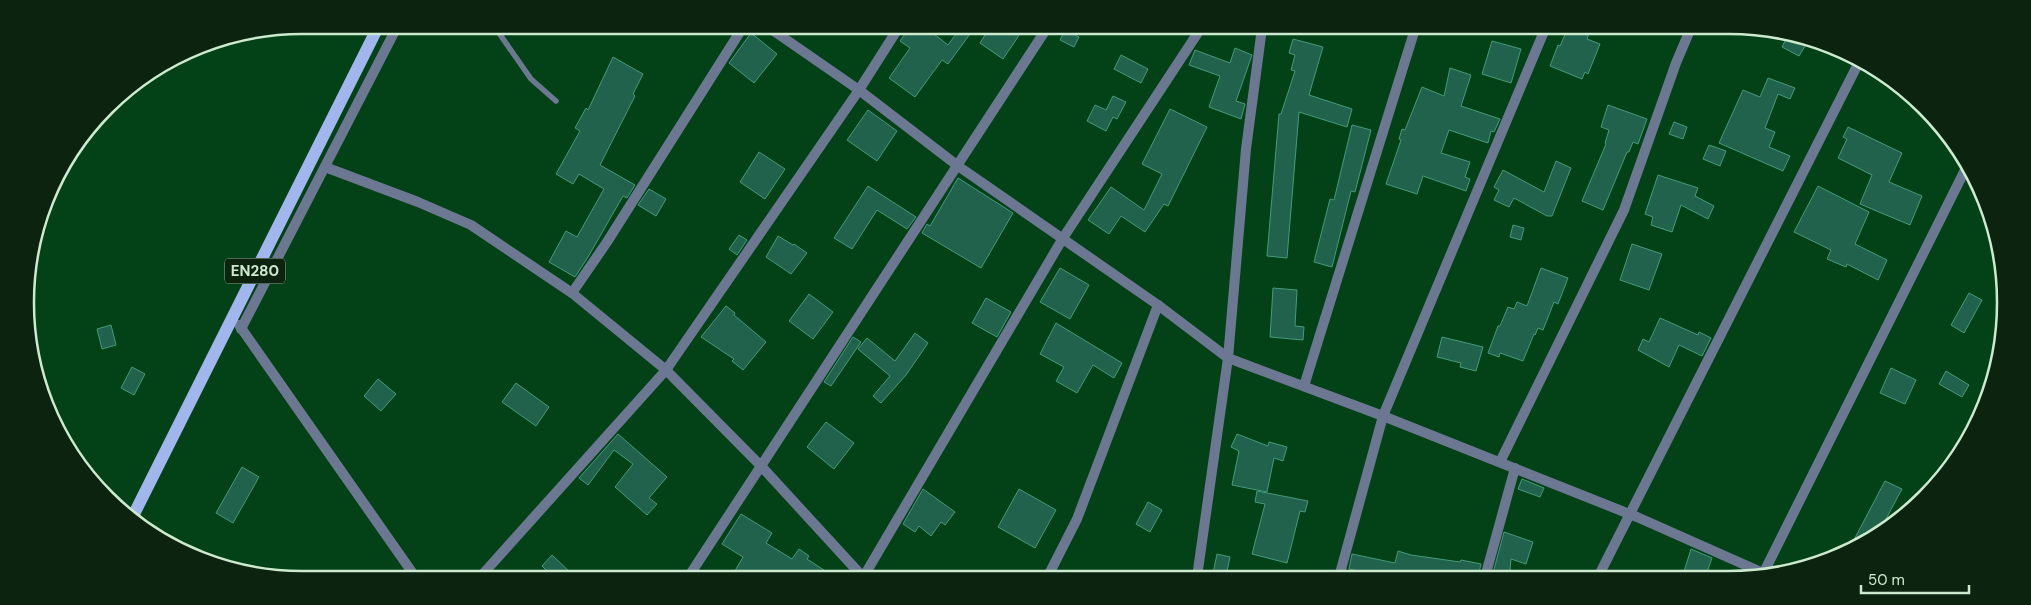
<svg xmlns="http://www.w3.org/2000/svg" width="2031" height="605" font-family="'DM Sans',sans-serif">
<rect width="100%" height="100%" fill="#034216"/>
<!-- building -->
<g fill="#21624d" stroke="#469a7c">
<polygon points="910,27 925,27 948,45 961,27 970,34 948,64 942,60 915,97 889,78 910,48 900,41"/>
<polygon points="990,27 1007,28 1024,28 1003,59 980,43"/>
<polygon points="1065,30 1079,37 1074,47 1060,40"/>
<polygon points="1567,30 1590,30 1587,39 1600,44 1588,74 1585,72 1582,79 1550,66 1558,45 1560,46"/>
<polygon points="751,33 777,54 754,83 729,63"/>
<polygon points="1789,33 1808,41 1799,56 1782,47"/>
<polygon points="1293,39 1323,47 1309,95 1352,109 1347,127 1299,112 1287,258 1267,256 1279,114 1281,114 1295,71 1291,70 1295,55 1289,53"/>
<polygon points="1492,41 1521,49 1511,83 1482,74"/>
<polygon points="1235,48 1252,55 1236,101 1245,104 1241,119 1209,107 1220,76 1189,65 1195,50 1230,63"/>
<polygon points="1121,55 1148,69 1141,83 1114,69"/>
<polygon points="613,57 643,74 633,94 635,96 600,165 635,185 627,198 623,196 588,257 575,277 549,262 566,231 577,237 604,189 579,174 573,184 556,174 580,131 575,128 586,108 588,110"/>
<polygon points="1450,68 1471,75 1461,106 1500,119 1494,132 1491,131 1488,143 1449,130 1441,153 1470,162 1465,177 1470,179 1466,191 1423,176 1417,194 1386,184 1401,140 1399,139 1402,129 1405,130 1422,87 1444,96"/>
<polygon points="1768,78 1795,88 1790,99 1778,94 1765,128 1775,132 1769,147 1790,156 1783,171 1719,143 1743,90 1760,97"/>
<polygon points="1113,96 1126,102 1117,119 1113,117 1106,131 1087,121 1095,105 1106,110"/>
<polygon points="1608,105 1647,119 1638,144 1633,142 1629,152 1627,152 1603,210 1582,201 1606,144 1605,143 1609,130 1601,127"/>
<polygon points="1170,109 1207,127 1168,206 1164,204 1145,232 1121,216 1109,234 1088,220 1111,187 1144,210 1162,174 1142,164"/>
<polygon points="868,110 897,131 877,161 847,140"/>
<polygon points="1674,122 1687,127 1683,139 1669,134"/>
<polygon points="1352,125 1371,130 1355,192 1351,191 1332,267 1314,262 1330,199 1334,200"/>
<polygon points="1848,127 1902,153 1889,182 1922,196 1910,225 1860,204 1872,175 1838,158 1847,139 1843,137"/>
<polygon points="1709,145 1726,151 1720,166 1703,159"/>
<polygon points="759,152 785,169 765,199 740,182"/>
<polygon points="1556,161 1571,168 1552,216 1547,216 1514,198 1509,207 1494,200 1499,190 1494,187 1503,170 1544,192"/>
<polygon points="1658,175 1698,188 1695,196 1714,206 1708,219 1681,205 1672,232 1651,225 1653,217 1645,214"/>
<polygon points="958,178 1013,213 981,268 922,233 927,224 930,226"/>
<polygon points="868,186 916,217 907,229 877,210 852,249 834,238"/>
<polygon points="1818,186 1869,212 1855,244 1887,260 1878,280 1847,264 1846,267 1827,259 1831,250 1794,232"/>
<polygon points="649,189 666,199 656,216 638,205"/>
<polygon points="1513,225 1524,228 1521,240 1510,237"/>
<polygon points="739,235 747,240 737,255 729,249"/>
<polygon points="778,236 793,245 794,244 807,253 791,274 766,257"/>
<polygon points="1632,244 1662,254 1649,290 1620,280"/>
<polygon points="1060,268 1089,285 1070,319 1040,302"/>
<polygon points="1541,268 1568,278 1558,304 1554,302 1543,330 1538,328 1535,335 1534,334 1523,361 1500,353 1499,357 1488,353 1498,326 1500,326 1508,307 1514,309 1517,302 1527,306"/>
<polygon points="1273,288 1297,290 1295,326 1304,327 1303,340 1270,337"/>
<polygon points="1969,293 1982,300 1964,333 1951,325"/>
<polygon points="809,294 833,312 813,339 789,321"/>
<polygon points="986,298 1011,312 997,337 972,323"/>
<polygon points="726,306 735,313 734,315 766,342 743,370 732,361 734,359 701,337"/>
<polygon points="1660,318 1698,335 1699,332 1711,338 1702,356 1679,345 1669,367 1638,350 1643,339 1649,342"/>
<polygon points="1056,323 1122,363 1114,378 1093,365 1077,393 1056,381 1064,367 1040,354"/>
<polygon points="111,325 116,345 102,349 97,329"/>
<polygon points="915,333 928,343 906,375 881,403 873,396 890,376 858,349 867,338 895,361"/>
<polygon points="853,337 861,342 831,386 824,382"/>
<polygon points="1442,337 1483,347 1476,371 1460,367 1461,363 1437,357"/>
<polygon points="132,367 145,374 134,395 121,388"/>
<polygon points="1891,368 1916,380 1905,404 1880,393"/>
<polygon points="1946,371 1969,385 1962,397 1939,384"/>
<polygon points="378,379 396,394 381,411 364,396"/>
<polygon points="516,383 549,407 536,426 502,402"/>
<polygon points="826,422 854,443 834,469 807,447"/>
<polygon points="618,434 667,477 649,498 657,504 647,515 615,487 633,464 614,450 588,485 579,478"/>
<polygon points="1237,434 1268,446 1269,442 1287,447 1283,461 1274,458 1267,492 1232,485 1239,451 1231,447"/>
<polygon points="242,467 259,477 233,523 216,513"/>
<polygon points="1522,479 1544,488 1540,497 1518,489"/>
<polygon points="1885,481 1902,489 1886,519 1892,522 1847,553"/>
<polygon points="923,489 955,512 945,525 941,522 931,536 919,526 915,532 903,524"/>
<polygon points="1019,489 1056,510 1035,548 998,527"/>
<polygon points="1257,491 1308,501 1305,512 1300,511 1287,563 1252,554 1265,504 1255,502"/>
<polygon points="1148,502 1162,510 1150,532 1136,524"/>
<polygon points="741,514 772,533 766,543 792,559 799,549 809,556 807,559 833,576 732,576 743,557 722,544"/>
<polygon points="1504,532 1533,542 1526,564 1511,559 1510,570 1518,572 1517,577 1492,577"/>
<polygon points="1691,549 1712,558 1705,578 1682,578"/>
<polygon points="1398,551 1411,555 1460,562 1461,560 1481,564 1478,577 1450,577 1407,571 1405,577 1387,577 1349,569 1352,554 1395,563"/>
<polygon points="1217,554 1230,557 1226,576 1213,573"/>
<polygon points="552,555 573,575 551,575 542,566"/>
</g>
<g fill="none" stroke-linecap="round" stroke-linejoin="round">
<!-- service -->
<polyline stroke="#6c7791" stroke-width="5.5" points="494,26 531,79 556,101"/>
<!-- minor -->
<g stroke="#6c7791" stroke-width="10">
<polyline points="768,27 859,90 958,166 1158,305 1228,358 1383,416 1637,517 1770,576"/>
<polyline points="325,167 418,202 471,225 572,293 666,370 761,466 1047,28"/>
<polyline points="572,293 607,242 743,27"/>
<polyline points="239,325 414,575"/>
<polyline points="241,329 398,25"/>
<polyline points="1304,386 1415,29"/>
<polyline points="1500,462 1624,210 1676,63 1690,30"/>
<polyline points="482,575 666,370 859,90 899,27"/>
<polyline points="689,576 761,466 862,576"/>
<polyline points="864,576 1063,238 1201,28"/>
<polyline points="1048,576 1077,519 1158,305"/>
<polyline points="1197,577 1228,358 1246,149 1262,28"/>
<polyline points="1339,577 1383,416 1545,29"/>
<polyline points="1485,577 1515,468"/>
<polyline points="1598,577 1859,62"/>
<polyline points="1761,578 1967,166"/>
</g>
<!-- primary -->
<polyline stroke="#a1b6ec" stroke-width="12" points="132,518 379,25"/>
</g>
<g text-anchor="middle" stroke-width="4" stroke-linejoin="round" paint-order="stroke">
<!-- shield labels -->
<rect fill="#0c2310" stroke="#93ae96" stroke-width="1" x="225" y="258.5" width="60" height="25" rx="4"/>
<g font-size="15" font-weight="bold" fill="#cdeacf">
<text x="255" y="276">EN280</text>
</g>
</g>
<!-- crop -->
<path d="M0 0H2031V605H0ZM302 34H1729A268 268 0 0 1 1997 302V303A268 268 0 0 1 1729 571H302A268 268 0 0 1 34 303V302A268 268 0 0 1 302 34Z" fill="#0c2310" fill-rule="evenodd"/>
<path fill="none" stroke="#cdeacf" stroke-width="2.5" d="M302 34H1729A268 268 0 0 1 1997 302V303A268 268 0 0 1 1729 571H302A268 268 0 0 1 34 303V302A268 268 0 0 1 302 34Z"/>
<!-- scale -->
<path d="M1861 585v8h108v-8" fill="none" stroke="#cdeacf" stroke-width="2.5"/>
<text x="1868" y="585" font-size="15" fill="#cdeacf" stroke="#0c2310" stroke-width="4" paint-order="stroke">50 m</text>
</svg>
